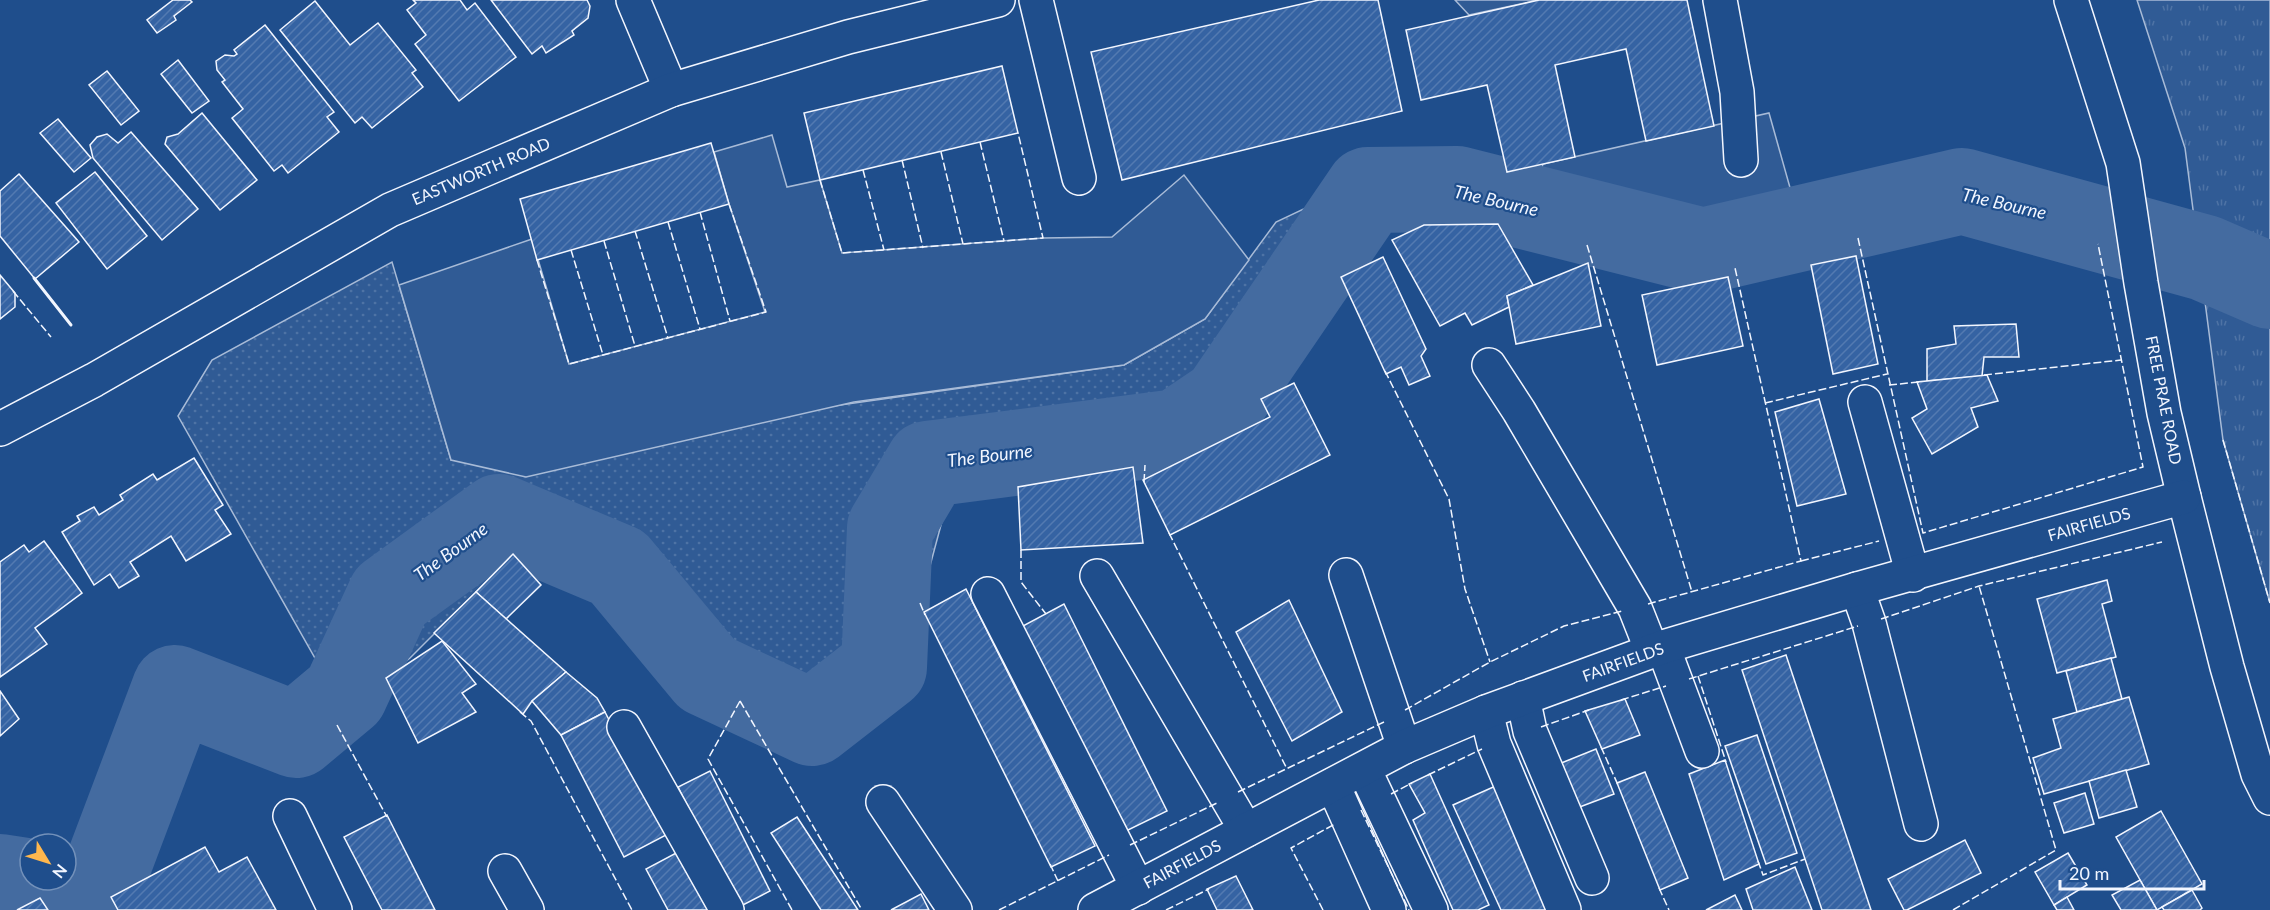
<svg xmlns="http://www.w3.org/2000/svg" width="2270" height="910" font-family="Lato,sans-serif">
<defs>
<pattern id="grass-dots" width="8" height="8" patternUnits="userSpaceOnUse" patternTransform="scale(1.5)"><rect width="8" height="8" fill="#305b95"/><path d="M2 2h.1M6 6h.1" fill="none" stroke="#4e73a5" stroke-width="1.8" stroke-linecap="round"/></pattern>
<pattern id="park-tufts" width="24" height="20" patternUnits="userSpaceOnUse" patternTransform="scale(1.5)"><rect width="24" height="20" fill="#305b95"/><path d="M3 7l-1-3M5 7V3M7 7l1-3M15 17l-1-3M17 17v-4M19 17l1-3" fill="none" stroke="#4e73a5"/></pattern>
<pattern id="building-hatch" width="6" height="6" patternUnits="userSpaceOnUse" patternTransform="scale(1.5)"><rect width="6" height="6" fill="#3563a3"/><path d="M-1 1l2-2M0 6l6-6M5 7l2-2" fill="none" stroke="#537ab1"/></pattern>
</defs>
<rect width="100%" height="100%" fill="#1f4e8c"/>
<!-- grass -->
<polygon fill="url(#grass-dots)" stroke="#a8bbd7" stroke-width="1.5" points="1407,160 1371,240 1190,457 948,499 920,603 878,715 791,742 740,701 681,671 624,605 514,554 410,658 364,696 337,725 283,751 329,683 178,416 212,360 392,262 451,460 1124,365 1205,319 1276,222"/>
<!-- park -->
<polygon fill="url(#park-tufts)" stroke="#a8bbd7" stroke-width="1.5" points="2137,0 2270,0 2270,603 2223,440 2185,148"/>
<!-- built -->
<g fill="#305b95" stroke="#a8bbd7" stroke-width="1.5">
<polygon points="1455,0 1539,0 1469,15"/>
<polygon points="1769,113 1796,209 1694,229 1534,191 1543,164"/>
<polygon points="772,135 787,187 820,180 842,253 1043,238 1112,237 1184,175 1249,260 1205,319 1124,365 854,402 526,477 451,460 399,285 532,239 569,364 765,312 729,204 714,152"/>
</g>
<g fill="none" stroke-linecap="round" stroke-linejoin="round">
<!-- river -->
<polyline stroke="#446ba0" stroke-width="86" points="0,877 98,892 175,688 296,735 345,694 390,596 499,517 618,567 707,674 812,723 884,667 890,528 928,464 1178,432 1224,401 1368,190 1457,189 1703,251 1962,191 2205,258 2270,286"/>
</g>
<!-- building -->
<g fill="url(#building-hatch)" stroke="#f2f6ff" stroke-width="1.5">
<polygon points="173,0 190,0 192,2 174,16 176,20 157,33 147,20"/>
<polygon points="413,0 460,0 467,10 475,3 516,57 459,101 415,44 426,35 407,10 416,3"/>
<polygon points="491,0 587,0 590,6 588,18 572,31 574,35 546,53 542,46 532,54"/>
<polygon points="1319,0 1378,0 1402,111 1122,180 1091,52"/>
<polygon points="1539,0 1687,0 1714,126 1646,141 1626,49 1555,65 1575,157 1507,172 1487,85 1421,100 1406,30"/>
<polygon points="315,1 350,45 378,23 416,70 412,73 423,87 372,128 362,117 355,123 280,30"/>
<polygon points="265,25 334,112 327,117 339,132 288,173 282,165 274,171 232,118 243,109 222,82 225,80 217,70 216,61 225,55 234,56 237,54 234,50"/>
<polygon points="178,60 209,101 192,113 161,74"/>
<polygon points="1002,66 1018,133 820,180 804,113"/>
<polygon points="107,71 139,111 121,125 89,85"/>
<polygon points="202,113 257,180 220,210 165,144 167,137 178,134"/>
<polygon points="58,119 91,158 74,172 40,133"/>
<polygon points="131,132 198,209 162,240 93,158 90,145 97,137 107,134 118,143"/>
<polygon points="711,143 729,204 537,260 520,199"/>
<polygon points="95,172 147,236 107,269 56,203"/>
<polygon points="19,174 79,242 35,279 0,236 0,191"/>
<polygon points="1498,224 1533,285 1507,296 1509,307 1472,325 1465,313 1440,326 1392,240 1424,225"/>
<polygon points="1856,256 1878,364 1833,374 1811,265"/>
<polygon points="1383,257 1426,349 1421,356 1430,376 1409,385 1401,367 1386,374 1341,277"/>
<polygon points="1588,263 1601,326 1516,344 1507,296"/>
<polygon points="0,275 15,293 15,307 0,319"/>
<polygon points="1728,277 1743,346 1657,365 1642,295"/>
<polygon points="2016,324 2019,357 1984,357 1982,376 1927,381 1927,349 1956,344 1954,326"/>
<polygon points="1987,375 1998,401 1971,408 1978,427 1932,454 1912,418 1927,409 1917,382"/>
<polygon points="1294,383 1330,455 1170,535 1143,480 1270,417 1261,399"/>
<polygon points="1819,399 1846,494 1797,506 1775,412"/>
<polygon points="194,458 223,505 215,510 231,534 186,561 171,536 130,562 139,576 119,588 110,574 94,585 62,532 80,521 77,516 94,507 99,515 123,500 120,495 153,474 157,480"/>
<polygon points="1133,467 1143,543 1021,550 1018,487"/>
<polygon points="44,541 82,593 35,628 47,644 0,677 0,562 24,545 29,552"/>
<polygon points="513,554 541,585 506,619 476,592"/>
<polygon points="2107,580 2112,601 2102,604 2116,657 2057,673 2037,599"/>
<polygon points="966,589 1095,846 1051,867 924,612"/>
<polygon points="476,592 566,672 532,701 523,714 434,633"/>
<polygon points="1289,600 1342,712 1292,741 1236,632"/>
<polygon points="1064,604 1167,811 1126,831 1021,627"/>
<polygon points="442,641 476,684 462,693 476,712 418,743 386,678"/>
<polygon points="1786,655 1871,910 1822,910 1742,670"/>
<polygon points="2111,658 2122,699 2077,712 2066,671"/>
<polygon points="566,672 597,698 605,712 561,735 532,701"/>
<polygon points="0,691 19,719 0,736"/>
<polygon points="2129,697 2149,764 2044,794 2033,758 2061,748 2053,719"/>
<polygon points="1625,699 1640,735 1602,749 1585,711"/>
<polygon points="605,712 668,834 624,857 561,735"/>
<polygon points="1757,735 1797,853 1766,864 1725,746"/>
<polygon points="1596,749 1614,794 1577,808 1559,764"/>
<polygon points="1725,760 1759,864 1724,880 1689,774"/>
<polygon points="2126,770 2137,807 2099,818 2089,781"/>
<polygon points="710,771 770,891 739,907 678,787"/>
<polygon points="1645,772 1688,878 1660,890 1617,783"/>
<polygon points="1430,774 1489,905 1478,910 1453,910 1413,820 1425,813 1409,784"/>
<polygon points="1500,784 1555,910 1501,910 1453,805"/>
<polygon points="2085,793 2094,824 2064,833 2054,803"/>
<polygon points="2161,811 2202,884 2157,910 2116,837"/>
<polygon points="387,815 435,910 382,910 344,837"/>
<polygon points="797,817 858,910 821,910 771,833"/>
<polygon points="1965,840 1981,873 1907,910 1904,910 1888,879"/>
<polygon points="205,847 219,872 247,857 276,910 118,910 111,897"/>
<polygon points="678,852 709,910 668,910 646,869"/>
<polygon points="2068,853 2087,885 2054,905 2035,872"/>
<polygon points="1795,867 1812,910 1753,910 1746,889"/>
<polygon points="1236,876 1253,910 1217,910 1207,889"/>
<polygon points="2140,880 2157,910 2121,910 2112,895"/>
<polygon points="2192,890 2202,908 2200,910 2164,910 2162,907"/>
<polygon points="921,894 929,910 891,910"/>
<polygon points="1735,895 1742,910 1706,910"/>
<polygon points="2067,897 2074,910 2057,910 2054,905"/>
<polygon points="40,898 48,910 17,910"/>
</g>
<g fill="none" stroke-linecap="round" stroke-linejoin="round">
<!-- minor casing -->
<g stroke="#f2f6ff" stroke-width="36">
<g id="minor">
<polyline points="633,0 671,90"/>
<polyline points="1036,0 1079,178"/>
<polyline points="1720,0 1737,92 1741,160"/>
<polyline points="2071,0 2123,163 2141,283 2164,413 2184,497 2227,667 2258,774 2270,798"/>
<polyline points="1489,365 1519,411 1635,608 1652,651"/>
<polyline points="1865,402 1913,575"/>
<polyline points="1346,575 1404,747"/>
<polyline points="1097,576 1246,830"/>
<polyline points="1857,589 1869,623 1921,824"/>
<polyline points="988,594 1138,888"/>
<polyline points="1663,647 1702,751"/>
<polyline points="1523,698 1530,731 1592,878"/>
<polyline points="1486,712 1494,744 1564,910"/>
<polyline points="624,727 727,910"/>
<polyline points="1364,769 1431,910"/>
<polyline points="1333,785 1389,910"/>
<polyline points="883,802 955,910"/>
<polyline points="290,816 335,910"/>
<polyline points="505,871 527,910"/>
<polyline points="1095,910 1404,747 1486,712 1663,647 1857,589 2184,497"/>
</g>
</g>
<!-- major casing -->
<g stroke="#f2f6ff" stroke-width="36">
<polyline id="major" points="0,429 94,380 390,210 671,90 848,37 998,0"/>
</g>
<!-- minor -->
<use href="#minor" stroke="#1f4e8c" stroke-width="33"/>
<!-- major -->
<use href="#major" stroke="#1f4e8c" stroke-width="33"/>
<!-- fence -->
<g stroke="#f2f6ff" stroke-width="1.5" stroke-dasharray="8 3" stroke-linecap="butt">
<polyline points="980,142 1004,241"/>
<polyline points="941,152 963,244"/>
<polyline points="902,160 923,248"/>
<polyline points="863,170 884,250"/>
<polyline points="820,180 842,253 1043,238 1018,133"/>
<polyline points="700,212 730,321"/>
<polyline points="668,222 700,329"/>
<polyline points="635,231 668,338"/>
<polyline points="1858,238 1923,533 2143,467 2098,244"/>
<polyline points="604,241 635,346"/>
<polyline points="1587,245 1692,592"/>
<polyline points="571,250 603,355"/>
<polyline points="537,260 569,364 766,312 729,204"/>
<polyline points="13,291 51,337"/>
<polyline points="1385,371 1449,499 1465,589 1490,662"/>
<polyline points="1984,375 2121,360"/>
<polyline points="1889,385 1919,382"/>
<polyline points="1765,403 1887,374"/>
<polyline points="2223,440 2270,603"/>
<polyline points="1144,482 1145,465"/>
<polyline points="1169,533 1287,769"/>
<polyline points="1021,550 1021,582 1046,614"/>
<polyline points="1801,561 1879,541"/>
<polyline points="920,603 925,615"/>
<polyline points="1648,604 1801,561 1735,268"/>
<polyline points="1881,619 1979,586 2162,542"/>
<polyline points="1698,676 1726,762"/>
<polyline points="1689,679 1858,626"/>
<polyline points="1621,700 1666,686"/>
<polyline points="740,701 862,910"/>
<polyline points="740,701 708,759 792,910"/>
<polyline points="1405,710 1490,662 1564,626 1622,611"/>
<polyline points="520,712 531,721 632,910"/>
<polyline points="337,725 387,817"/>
<polyline points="1541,727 1589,710"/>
<polyline points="1601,747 1618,785"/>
<polyline points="1428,775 1482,749"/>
<polyline points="1238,792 1384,722"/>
<polyline points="1391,794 1412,783"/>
<polyline points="1361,810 1409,910"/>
<polyline points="1130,845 1217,803"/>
<polyline points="1758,861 1763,875 1805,859"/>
<polyline points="1050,864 1058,881"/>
<polyline points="1659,888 1669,910"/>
<polyline points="999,910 1109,855"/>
<polyline points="1166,910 1209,889"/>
<polyline points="1323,910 1291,848 1335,824"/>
<polyline points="1953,910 2056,850 1979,586"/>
</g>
<!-- wall -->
<polyline stroke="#f2f6ff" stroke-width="3" points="34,278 71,325"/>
</g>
<g text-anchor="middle" stroke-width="4.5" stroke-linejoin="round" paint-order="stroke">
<!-- street labels -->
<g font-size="16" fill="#f2f6ff" stroke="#1f4e8c">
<text transform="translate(481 171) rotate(-23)" y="6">EASTWORTH ROAD</text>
<text transform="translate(2164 400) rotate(79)" y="6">FREE PRAE ROAD</text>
<text transform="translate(2089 524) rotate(-16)" y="6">FAIRFIELDS</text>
<text transform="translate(1623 662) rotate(-20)" y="6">FAIRFIELDS</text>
<text transform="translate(1182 864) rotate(-28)" y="6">FAIRFIELDS</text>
</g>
<!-- water labels -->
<g font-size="18" font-style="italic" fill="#f2f6ff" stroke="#1f4e8c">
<text transform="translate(1496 201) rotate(13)" y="6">The Bourne</text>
<text transform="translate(2004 204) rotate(13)" y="6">The Bourne</text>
<text transform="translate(990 456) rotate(-7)" y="6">The Bourne</text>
<text transform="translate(451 552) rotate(-36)" y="6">The Bourne</text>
</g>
</g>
<!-- north arrow -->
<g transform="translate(48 862) rotate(128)"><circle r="28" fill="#1f4e8c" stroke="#7391ba" stroke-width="1.5"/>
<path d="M0-4.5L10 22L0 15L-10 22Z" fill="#ffb74d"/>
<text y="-9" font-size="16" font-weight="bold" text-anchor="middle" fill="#f2f6ff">N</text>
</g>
<!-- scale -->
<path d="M2060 880v9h144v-9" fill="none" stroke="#f2f6ff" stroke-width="3"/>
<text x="2069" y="880" font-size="18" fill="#f2f6ff" stroke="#1f4e8c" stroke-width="4.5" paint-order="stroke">20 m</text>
</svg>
